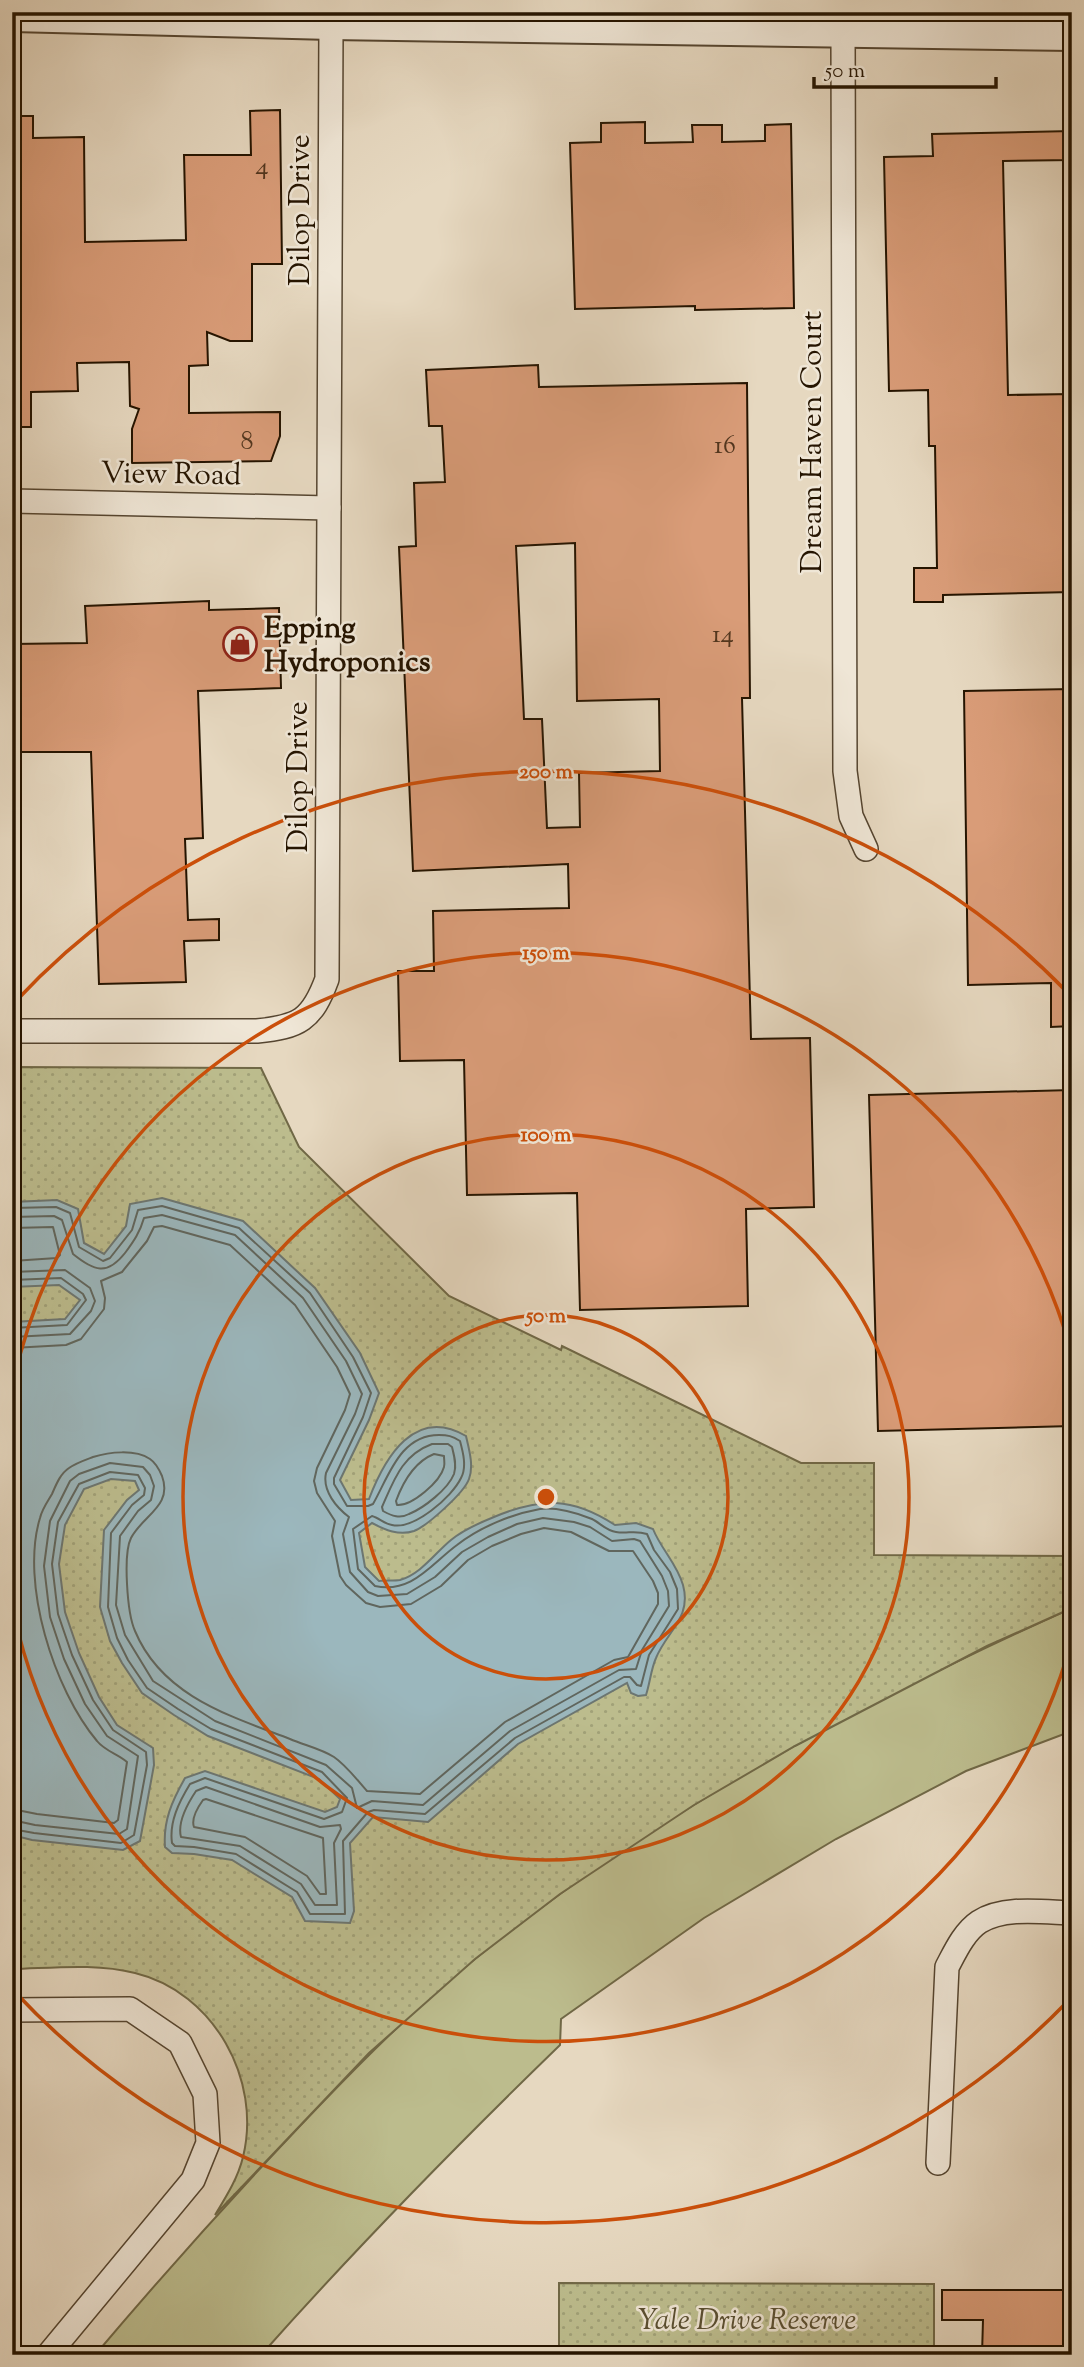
<svg xmlns="http://www.w3.org/2000/svg" width="1084" height="2367" font-family="'Sorts Mill Goudy',serif">
<defs>
<pattern id="park-dots" width="8" height="8" patternUnits="userSpaceOnUse" patternTransform="scale(1.75)"><rect width="8" height="8" fill="#bcbc8d"/><path d="M2 2h.1M6 6h.1" fill="none" stroke="#a1a178" stroke-width="1.8" stroke-linecap="round"/></pattern>
</defs>
<rect width="100%" height="100%" fill="#e6d8c0"/>
<filter id="stains"><feTurbulence type="fractalNoise" baseFrequency=".00286" numOctaves="4"/><feColorMatrix values="0 0 0 0 .2 0 0 0 0 .09 0 0 0 0 .02 0 0 0 .5 -.17"/></filter>
<radialGradient id="worn" r=".72"><stop offset=".6" stop-color="#630" stop-opacity="0"/><stop offset="1" stop-color="#630" stop-opacity=".3"/></radialGradient>
<!-- green -->
<path fill="#bcbc8d" stroke="#706846" stroke-width="2" d="M1072 1608V1731L966 1771 836 1839 704 1918 561 2019 560 2045C457 2145 357 2247 261 2355H95C161 2277 229 2201 299 2127 355 2068 412 2010 475 1959 655 1813 861 1703 1072 1608Z"/>
<!-- park -->
<g fill="url(#park-dots)" stroke="#706846" stroke-width="2">
<path d="M12 1067 261 1068 299 1147 449 1296 561 1350 562 1346 801 1463H874V1555L1072 1556V1608L987 1646 795 1746 694 1805 560 1894 475 1959 369 2053 215 2215C226 2197 238 2178 243 2157 262 2080 214 1992 135 1973 96 1963 53 1968 12 1969Z"/>
<polygon points="559,2283 934,2284 934,2355 559,2355"/>
</g>
<!-- water -->
<path fill="#9bb7bd" stroke="#6c7671" stroke-width="2" d="M162 1198 243 1221 315 1288 360 1353 379 1393 369 1420 340 1480 351 1500 369 1499C385 1457 415 1406 466 1436 469 1449 474 1466 469 1479 464 1493 427 1526 414 1531 399 1536 385 1530 372 1523L359 1533 365 1567 379 1581C385 1580 394 1581 400 1580 421 1574 435 1553 451 1540 463 1530 479 1523 494 1517 541 1497 572 1497 615 1525L636 1523 653 1529C661 1549 677 1564 683 1585 692 1618 667 1631 656 1658 651 1669 650 1683 646 1695L638 1696 631 1693 627 1683 518 1744 428 1822 373 1817 350 1843 354 1911 350 1923 305 1921 292 1897 232 1860 194 1854 172 1853 165 1847C163 1821 172 1801 185 1778L205 1771 325 1812 337 1807 340 1799 319 1779 208 1736 174 1715 142 1693 122 1663 110 1641 100 1607 104 1530 127 1500 139 1490 135 1481 111 1479 84 1489 65 1525 59 1564 65 1612 79 1653 99 1697 117 1725 153 1748 154 1765 140 1841 123 1850 32 1840 12 1835V1322L65 1319 80 1300 59 1285 12 1287V1202L57 1200 78 1209 84 1243 104 1254 126 1226 130 1204Z"/>
<g fill="none" stroke-linecap="round" stroke-linejoin="round">
<!-- shore -->
<g stroke="#60665e" stroke-width="2">
<path d="M12 1208 56 1207 70 1213 79 1247 103 1261 110 1258 132 1230 138 1210 162 1206 239 1228 310 1293 353 1357 371 1393 363 1417 334 1478V1484L347 1506H368L373 1504C389 1476 400 1435 439 1435 448 1435 452 1436 460 1441 463 1452 467 1467 461 1478 452 1497 414 1530 392 1525 385 1524 379 1518 372 1516L353 1529 358 1569 375 1586C412 1594 431 1564 457 1545 480 1527 512 1514 540 1509 556 1507 578 1513 592 1519 600 1523 607 1531 616 1532 627 1534 635 1530 647 1534L654 1550 670 1572 677 1589 678 1609 649 1655 641 1686 637 1685 630 1677H624L515 1738 425 1814 374 1810 368 1812 343 1841 345 1914H310L297 1892 236 1854 194 1847 175 1846 172 1843C169 1822 179 1802 190 1784L205 1778 324 1819 342 1812 347 1798 322 1772 211 1729 178 1709 147 1688 128 1660 117 1638 108 1607 111 1533 132 1505 144 1495 145 1488 138 1475 110 1472 79 1484 58 1522 52 1564 58 1614 72 1655 93 1700 113 1730 146 1752 147 1765 134 1835 121 1843 34 1833 12 1829"/>
<path d="M12 1217 54 1216 62 1220 73 1254C94 1271 107 1276 125 1253 134 1241 140 1232 144 1218L162 1215 235 1235 303 1298 346 1361 362 1394 355 1414 326 1473C322 1491 337 1508 349 1517L343 1534 350 1572 368 1592 378 1596 407 1594 435 1577 462 1552 488 1537 517 1524 543 1518 574 1522 590 1527 612 1541 634 1539 640 1541 662 1576 668 1591 669 1606 642 1650 636 1669 619 1670 510 1731 423 1805 372 1801 357 1808 352 1788 326 1765 215 1721 153 1681 125 1635 116 1605 120 1536 138 1511 151 1500 154 1486 150 1475 143 1467 110 1463 79 1474 70 1481 50 1521 44 1566 50 1617 64 1659 85 1704 107 1736 138 1756 127 1829 119 1834 35 1825 12 1820"/>
<polyline points="12,1228 53,1227 60,1255 57,1258 12,1261"/>
<polyline points="12,1272 65,1270 90,1288 95,1301 91,1311 70,1334 12,1337"/>
<polyline points="12,1280 61,1278 83,1294 86,1300 67,1325 12,1328"/>
<path d="M12 1348 66 1345 81 1339 104 1309 105 1298 101 1281 122 1272 147 1241 154 1227 162 1226 230 1245 295 1305 337 1367 350 1394 345 1410 317 1468 314 1481 317 1493 335 1521 332 1536 340 1576 346 1585 366 1603 380 1607 411 1604 441 1586 468 1560 492 1546 521 1534 544 1528 571 1532 609 1551H633L653 1581 658 1593V1604L628 1657 614 1660 505 1722 420 1794 367 1791C357 1780 347 1766 334 1757 322 1749 304 1745 290 1739 230 1716 162 1696 135 1631 127 1613 123 1554 131 1538 143 1515 173 1506 162 1476 159 1469 156 1463 150 1459 135 1449 109 1452 93 1457 85 1460 76 1463 69 1468 60 1474 56 1485 52 1494 48 1501 42 1509 40 1518 20 1583 54 1690 97 1741 105 1751 118 1754 127 1762L118 1820 114 1823 37 1814 12 1809"/>
<path d="M432 1444H448L452 1447C454 1455 457 1465 454 1474 448 1489 424 1508 409 1514 400 1519 392 1516 383 1511L382 1507C394 1480 402 1455 432 1444Z"/>
<path d="M434 1454 444 1456C444 1460 445 1464 444 1467 440 1482 412 1506 397 1505L396 1501C403 1482 414 1462 434 1454Z"/>
<path d="M206 1787 320 1827 340 1825 341 1829 334 1843 337 1905H315L301 1884 240 1846 181 1837C177 1822 188 1803 196 1791Z"/>
<path d="M206 1799 323 1838 326 1894H320L307 1876 245 1837 194 1827C191 1819 198 1807 203 1800Z"/>
</g>
</g>
<!-- building -->
<g fill="#d99c78" stroke="#251400" stroke-width="2" fill-rule="evenodd">
<polygon points="280,110 282,264 252,264 252,341 230,341 207,332 208,365 189,366 189,413 280,412 280,436 271,461 132,463 132,429 139,409 130,406 129,362 77,363 78,391 31,392 31,427 12,427 12,116 33,116 33,138 84,137 85,242 186,240 184,155 251,155 250,111"/>
<polygon points="645,122 645,143 693,142 692,125 722,125 722,142 765,141 765,125 791,124 794,308 695,310 695,306 575,309 570,143 601,142 601,123"/>
<polygon points="1072,131 1072,160 1003,161 1008,395 1072,394 1072,592 943,595 943,602 914,602 914,568 937,568 935,446 929,446 928,390 889,391 884,157 933,156 932,134"/>
<path d="M538 365 539 387 747 383 750 698H742L751 1039 810 1038 814 1207 746 1209 748 1306 580 1310 577 1193 467 1195 464 1060 400 1061 398 971H434L433 911 569 908 568 864 413 871 399 547 416 546 414 483 445 482 442 426H429L426 370ZM575 543 577 701 659 699 660 771 579 773 580 827 547 828 542 719H524L516 546Z"/>
<polygon points="209,601 209,610 279,608 281,688 198,691 203,838 185,839 188,920 219,919 219,940 184,941 186,982 99,984 91,752 12,752 12,644 87,643 85,606"/>
<polygon points="1072,689 1072,1026 1051,1027 1051,983 968,985 964,691"/>
<polygon points="1072,1090 1072,1426 878,1431 869,1095"/>
<polygon points="942,2290 1072,2290 1072,2355 982,2355 983,2320 942,2320"/>
</g>
<g fill="none" stroke-linecap="round" stroke-linejoin="round">
<!-- minor casing -->
<g stroke="#554530" stroke-width="26">
<g id="minor">
<polyline points="843,32 845,771 851,816 866,849"/>
<polyline points="12,501 329,508"/>
<path d="M12 1031H257C299 1027 312 1020 327 979L331 25"/>
<polyline points="12,2010 130,2009 180,2043 205,2094 208,2143 193,2180 48,2355"/>
<path d="M938 2163 947 1967C955 1952 964 1932 979 1922 1004 1906 1043 1912 1072 1913"/>
</g>
</g>
<!-- tertiary casing -->
<g stroke="#554530" stroke-width="32">
<polyline id="tertiary" points="12,17 331,25 1072,36"/>
</g>
<!-- minor -->
<use href="#minor" stroke="#efe6d6" stroke-width="23"/>
<!-- tertiary -->
<use href="#tertiary" stroke="#efe6d6" stroke-width="28"/>
</g>
<!-- distance rings -->
<g fill="none" stroke="#cb4f0a" stroke-width="3.5">
<circle cx="546" cy="1497" r="182"/>
<circle cx="546" cy="1497" r="363"/>
<path d="M1071 1643A545 545 0 0 1 13 1610M13 1384A545 545 0 0 1 1071 1351"/>
<path d="M1068 2001A726 726 0 0 1 15 1992M15 1002A726 726 0 0 1 1068 993"/>
</g>
<!-- icons -->
<defs>
<g id="shop-ring" transform="scale(1.75)"><circle r="9.5" fill="#efe6d6" stroke="#8f2418" stroke-width="1.5"/><path d="M-5-2.5h2.3a2.7 3.5 0 0 1 5.4 0H5L5.5 6h-11ZM-1.5-2.5h3a1.5 2.3 0 0 0-3 0Z" fill="#8f2418"/></g>
</defs>
<g fill-rule="evenodd">
<use href="#shop-ring" x="240" y="644"/>
</g>
<g text-anchor="middle" stroke-width="5" stroke-linejoin="round" paint-order="stroke">
<!-- number labels -->
<g font-size="26" fill="#52361e">
<text x="262" y="174">4</text>
<text x="247" y="449">8</text>
<text x="725" y="453">16</text>
<text x="723" y="642">14</text>
</g>
<!-- street labels -->
<g font-size="30" fill="#251400" stroke="#efe6d6">
<text transform="translate(299 210) rotate(-90)" y="10">Dilop Drive</text>
<text transform="translate(811 442) rotate(-90)" y="10">Dream Haven Court</text>
<text transform="translate(171 473) rotate(1)" y="10">View Road</text>
<text transform="translate(297 777) rotate(-90)" y="10">Dilop Drive</text>
</g>
<!-- poi labels -->
<g font-size="30" font-weight="bold" fill="#251400" stroke="#efe6d6" text-anchor="start">
<text x="264" y="637">Epping<tspan x="264" dy="34">Hydroponics</tspan></text>
</g>
<!-- park labels -->
<g font-size="30" font-style="italic" fill="#5a4f31" stroke="#efe6d6">
<text x="747" y="2329">Yale Drive Reserve</text>
</g>
</g>
<circle cx="546" cy="1497" r="10" fill="#cb4f0a" stroke="#efe6d6" stroke-width="3.5"/>
<g font-size="21" text-anchor="middle" font-weight="bold" fill="#cb4f0a" stroke="#efe6d6" stroke-width="5" stroke-linejoin="round" paint-order="stroke">
<text x="546" y="778">200 m</text>
<text x="546" y="959">150 m</text>
<text x="546" y="1141">100 m</text>
<text x="546" y="1322">50 m</text>
</g>
<!-- margin -->
<rect width="1084" height="2367" fill="none" stroke="#e6d8c0" stroke-width="42"/>
<rect x="14" y="14" width="1056" height="2339" fill="none" stroke="#251400" stroke-width="3.5"/>
<rect x="21" y="21" width="1042" height="2325" fill="none" stroke="#251400" stroke-width="2"/>
<!-- scale -->
<path d="M814 77v10h182v-10" fill="none" stroke="#251400" stroke-width="3.5"/>
<text x="825" y="77" font-size="21" fill="#251400" stroke="#efe6d6" stroke-width="5" paint-order="stroke">50 m</text>
<rect width="100%" height="100%" filter="url(#stains)"/>
<rect width="100%" height="100%" fill="url(#worn)"/>
</svg>
